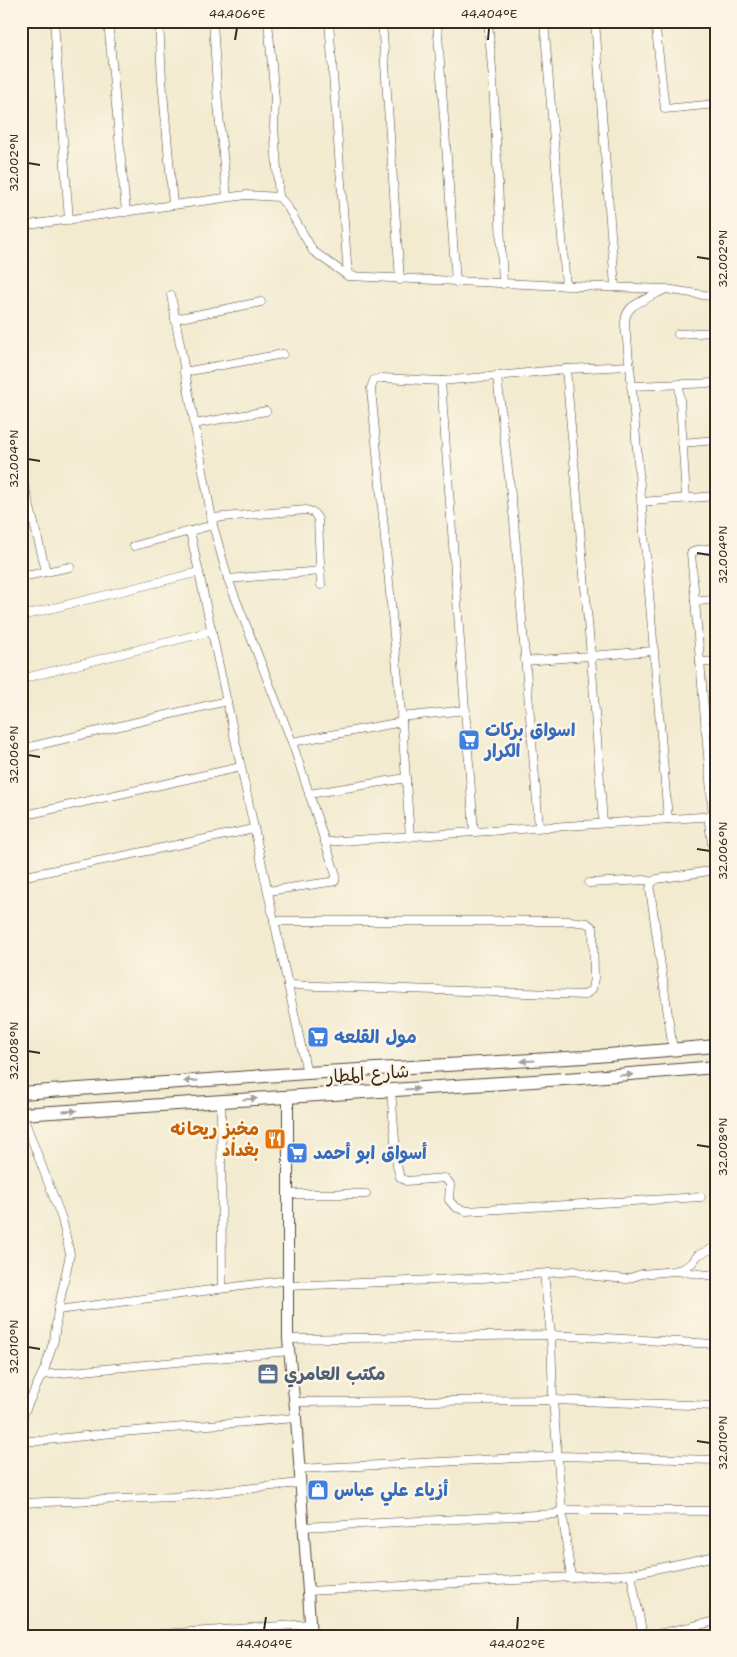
<svg xmlns="http://www.w3.org/2000/svg" width="737" height="1657" font-family="'Shantell Sans','Playpen Sans Arabic',sans-serif">
<rect width="100%" height="100%" fill="#fcf5e5"/>
<filter id="ink" filterUnits="userSpaceOnUse"><feTurbulence type="fractalNoise" baseFrequency=".02" numOctaves="2"/><feDisplacementMap in="SourceGraphic" scale="10" xChannelSelector="R" yChannelSelector="G"/><feConvolveMatrix kernelMatrix="1 2 1 2 8 2 1 2 1" color-interpolation-filters="sRGB"/></filter>
<filter id="wash" filterUnits="userSpaceOnUse"><feTurbulence type="fractalNoise" baseFrequency=".0096" numOctaves="4" result="noise"/><feDisplacementMap in="SourceGraphic" scale="20" xChannelSelector="R" yChannelSelector="G"/><feGaussianBlur stdDeviation="1.12" result="paint"/><feColorMatrix in="noise" values="0 0 0 0 0 0 0 0 0 0 0 0 0 0 0 0 0 1.4 0 .05"/><feComposite in="paint" operator="in"/></filter>
<g filter="url(#wash)">
<rect width="100%" height="100%" fill="#f2ebd0"/>
</g>
<g filter="url(#ink)">
<g fill="none" stroke-linecap="round" stroke-linejoin="round">
<!-- minor casing -->
<g stroke="#564739" stroke-width="9">
<g id="minor">
<polyline points="54,21 69,220"/>
<polyline points="108,21 126,212"/>
<polyline points="159,21 162,80 173,205"/>
<polyline points="213,21 218,104 227,197"/>
<polyline points="268,21 275,100 274,127 279,197"/>
<polyline points="329,21 348,276"/>
<polyline points="382,21 400,280"/>
<polyline points="437,21 456,282"/>
<polyline points="488,21 493,80 503,284"/>
<polyline points="544,21 566,286"/>
<polyline points="595,21 615,287"/>
<polyline points="655,21 665,109 716,104"/>
<polyline points="21,226 246,195 279,197 287,206 313,251 348,276 544,285 666,289 716,297"/>
<polyline points="171,295 213,525 228,579 292,742 336,875 335,881 330,882 268,891"/>
<polyline points="175,319 261,302"/>
<polyline points="678,334 716,332"/>
<polyline points="630,366 668,819"/>
<polyline points="566,369 591,656 603,823"/>
<polyline points="184,372 283,354"/>
<polyline points="441,381 474,832"/>
<polyline points="679,384 686,499"/>
<polyline points="631,386 716,383"/>
<polyline points="194,424 266,411"/>
<polyline points="682,443 716,440"/>
<polyline points="21,472 46,571"/>
<polyline points="641,502 716,496"/>
<polyline points="211,518 306,510 313,512 318,519 321,585"/>
<polyline points="190,531 307,1073"/>
<polyline points="134,546 213,525"/>
<polyline points="21,577 70,567"/>
<polyline points="228,579 321,571"/>
<polyline points="695,601 716,600"/>
<polyline points="21,616 199,572"/>
<polyline points="525,661 653,651"/>
<polyline points="700,662 716,662"/>
<polyline points="21,679 212,631"/>
<polyline points="401,717 466,710"/>
<polyline points="705,728 716,728"/>
<polyline points="292,742 402,722"/>
<polyline points="21,749 227,701"/>
<polyline points="309,794 406,778"/>
<polyline points="21,816 241,767"/>
<polyline points="708,816 716,871"/>
<polyline points="713,816 691,553 697,550 716,548"/>
<path d="M539 827 514 521 497 376 566 369 630 366C629 360 628 355 628 350 628 337 619 318 632 307 641 300 654 295 664 290"/>
<polyline points="410,837 402,722 371,388 374,380 382,378 441,381 497,376"/>
<polyline points="325,842 716,816"/>
<polyline points="21,877 254,829"/>
<polyline points="589,883 645,880 652,882"/>
<polyline points="274,921 570,921 587,923 593,928 594,978 592,989 585,995 288,985"/>
<polyline points="673,1050 650,889 652,882 657,879 716,870"/>
<polyline points="391,1090 397,1166 400,1177 406,1181 445,1178 450,1184 449,1200 455,1207 466,1211 701,1197"/>
<polyline points="221,1101 222,1288"/>
<polyline points="288,1194 366,1194"/>
<polyline points="676,1271 716,1276"/>
<polyline points="544,1274 551,1335 553,1400 562,1510 571,1578"/>
<polyline points="288,1286 482,1278 575,1271 594,1276 627,1279 642,1274 674,1271 684,1268 692,1263 698,1255 716,1247"/>
<polyline points="58,1310 288,1280"/>
<polyline points="288,1339 551,1335 716,1344"/>
<polyline points="42,1375 289,1351"/>
<polyline points="295,1402 553,1400 716,1406"/>
<polyline points="21,1419 45,1368 54,1340 58,1310 70,1254 62,1219 22,1114"/>
<polyline points="21,1441 38,1441 122,1432 296,1418"/>
<polyline points="298,1469 559,1456 716,1460"/>
<polyline points="21,1503 173,1497 299,1483"/>
<polyline points="303,1527 555,1514 562,1510 716,1511"/>
<polyline points="631,1574 643,1636"/>
<polyline points="308,1591 631,1574 716,1556"/>
<polyline points="131,1636 310,1624"/>
<polyline points="650,1636 716,1621"/>
</g>
</g>
<!-- tertiary casing -->
<g stroke="#564739" stroke-width="12">
<polyline id="tertiary" points="288,1097 288,1339 296,1418 311,1636"/>
</g>
<!-- primary casing -->
<g stroke="#564739" stroke-width="14">
<g id="primary">
<polyline points="21,1093 307,1073 584,1057 716,1046"/>
<polyline points="21,1114 580,1078 716,1067"/>
</g>
</g>
<!-- minor -->
<use href="#minor" stroke="#fff" stroke-width="8"/>
<!-- tertiary -->
<use href="#tertiary" stroke="#fff" stroke-width="10"/>
<!-- primary -->
<use href="#primary" stroke="#fff" stroke-width="12"/>
</g>
<!-- one-way arrows -->
<defs><path id="oneway-solid" d="M-6-.8H1V-3.2L6.5 0L1 3.2V.8H-6Z" transform="scale(1.25)"/></defs>
<g fill="#a79f9a">
<use href="#oneway-solid" transform="translate(528 1061) rotate(177)"/>
<use href="#oneway-solid" transform="translate(626 1075) rotate(-4)"/>
<use href="#oneway-solid" transform="translate(191 1081) rotate(176)"/>
<use href="#oneway-solid" transform="translate(412 1089) rotate(-4)"/>
<use href="#oneway-solid" transform="translate(250 1099) rotate(-4)"/>
<use href="#oneway-solid" transform="translate(70 1111) rotate(-4)"/>
</g>
</g>
<!-- ticks -->
<path fill="none" stroke="#3b2a1e" stroke-width="2" d="M235 40 237 28M488 40 489 28M28 163 40 165M697 257 710 259M28 459 40 461M697 553 710 555M28 755 40 757M697 849 710 851M28 1051 40 1053M697 1145 710 1147M28 1347 40 1349M697 1441 710 1443M264 1630 266 1617M517 1630 518 1617"/>
<!-- icons -->
<defs>
<g id="supermarket-square" transform="scale(1.125)"><rect x="-9" y="-9" width="18" height="18" rx="4" fill="#3f7fe0" stroke="#fcf5e5"/><path d="M-6-5.5h2.5l.6 2H6L4.5 2H-2.5L-4.4-4H-6ZM-1.5 3.2a1.3 1.3 0 1 0 .1 0ZM3 3.2a1.3 1.3 0 1 0 .1 0Z" fill="#fff"/></g>
<g id="restaurant-square" transform="scale(1.125)"><rect x="-9" y="-9" width="18" height="18" rx="4" fill="#e8710a" stroke="#fcf5e5"/><path d="M-5-6h1v4h1v-4h1v4h1v-4h1v5L-1.5 .5V6h-2V.5L-5-1ZM5-6V6H3V1.5H1.5Q1.5-4 5-6Z" fill="#fff"/></g>
<g id="office-square" transform="scale(1.125)"><rect x="-9" y="-9" width="18" height="18" rx="4" fill="#5c6f8a" stroke="#fcf5e5"/><path d="M-6-3h4V-5.5h4V-3h4V5H-6ZM-1-4.5V-3h2v-1.5ZM-6 0V1H6V0Z" fill="#fff"/></g>
<g id="shop-square" transform="scale(1.125)"><rect x="-9" y="-9" width="18" height="18" rx="4" fill="#3f7fe0" stroke="#fcf5e5"/><path d="M-5-2.5h2.3a2.7 3.5 0 0 1 5.4 0H5L5.5 6h-11ZM-1.5-2.5h3a1.5 2.3 0 0 0-3 0Z" fill="#fff"/></g>
</defs>
<g fill-rule="evenodd">
<use href="#supermarket-square" x="469" y="740"/>
<use href="#supermarket-square" x="318" y="1037"/>
<use href="#restaurant-square" x="275" y="1139"/>
<use href="#supermarket-square" x="297" y="1153"/>
<use href="#office-square" x="268" y="1374"/>
<use href="#shop-square" x="318" y="1490"/>
</g>
<g text-anchor="middle" stroke-width="5" stroke-linejoin="round" paint-order="stroke">
<!-- shop labels -->
<g font-size="18" font-weight="bold" fill="#366cbe" stroke="#fcf5e5" text-anchor="start">
<text x="485" y="736">اسواق بركات<tspan x="485" dy="21">الكرار</tspan></text>
<text x="334" y="1043">مول القلعه</text>
<text x="313" y="1159">أسواق ابو أحمد</text>
<text x="334" y="1496">أزياء علي عباس</text>
</g>
<!-- street labels -->
<g font-size="18" fill="#3b2a1e" stroke="#fcf5e5">
<text transform="translate(368 1074) rotate(-4)" y="6">شارع المطار</text>
</g>
<!-- food labels -->
<g font-size="18" font-weight="bold" fill="#c56008" stroke="#fcf5e5" text-anchor="end">
<text x="259" y="1135">مخبز ريحانه<tspan x="259" dy="21">بغداد</tspan></text>
</g>
<!-- service labels -->
<g font-size="18" font-weight="bold" fill="#4e5e75" stroke="#fcf5e5" text-anchor="start">
<text x="284" y="1380">مكتب العامري</text>
</g>
</g>
<!-- margin -->
<rect width="737" height="1657" fill="none" stroke="#fcf5e5" stroke-width="55"/>
<rect x="28" y="28" width="682" height="1602" fill="none" stroke="#3b2a1e" stroke-width="2"/>
<g font-size="12" text-anchor="middle" fill="#3b2a1e">
<text x="237" y="18">44.406°E</text>
<text x="489" y="18">44.404°E</text>
<text transform="translate(14 163) rotate(-90)" y="4">32.002°N</text>
<text transform="translate(723 259) rotate(-90)" y="4">32.002°N</text>
<text transform="translate(14 459) rotate(-90)" y="4">32.004°N</text>
<text transform="translate(723 555) rotate(-90)" y="4">32.004°N</text>
<text transform="translate(14 755) rotate(-90)" y="4">32.006°N</text>
<text transform="translate(723 851) rotate(-90)" y="4">32.006°N</text>
<text transform="translate(14 1051) rotate(-90)" y="4">32.008°N</text>
<text transform="translate(723 1147) rotate(-90)" y="4">32.008°N</text>
<text transform="translate(14 1347) rotate(-90)" y="4">32.010°N</text>
<text transform="translate(723 1443) rotate(-90)" y="4">32.010°N</text>
<text x="264" y="1648">44.404°E</text>
<text x="517" y="1648">44.402°E</text>
</g>
</svg>
